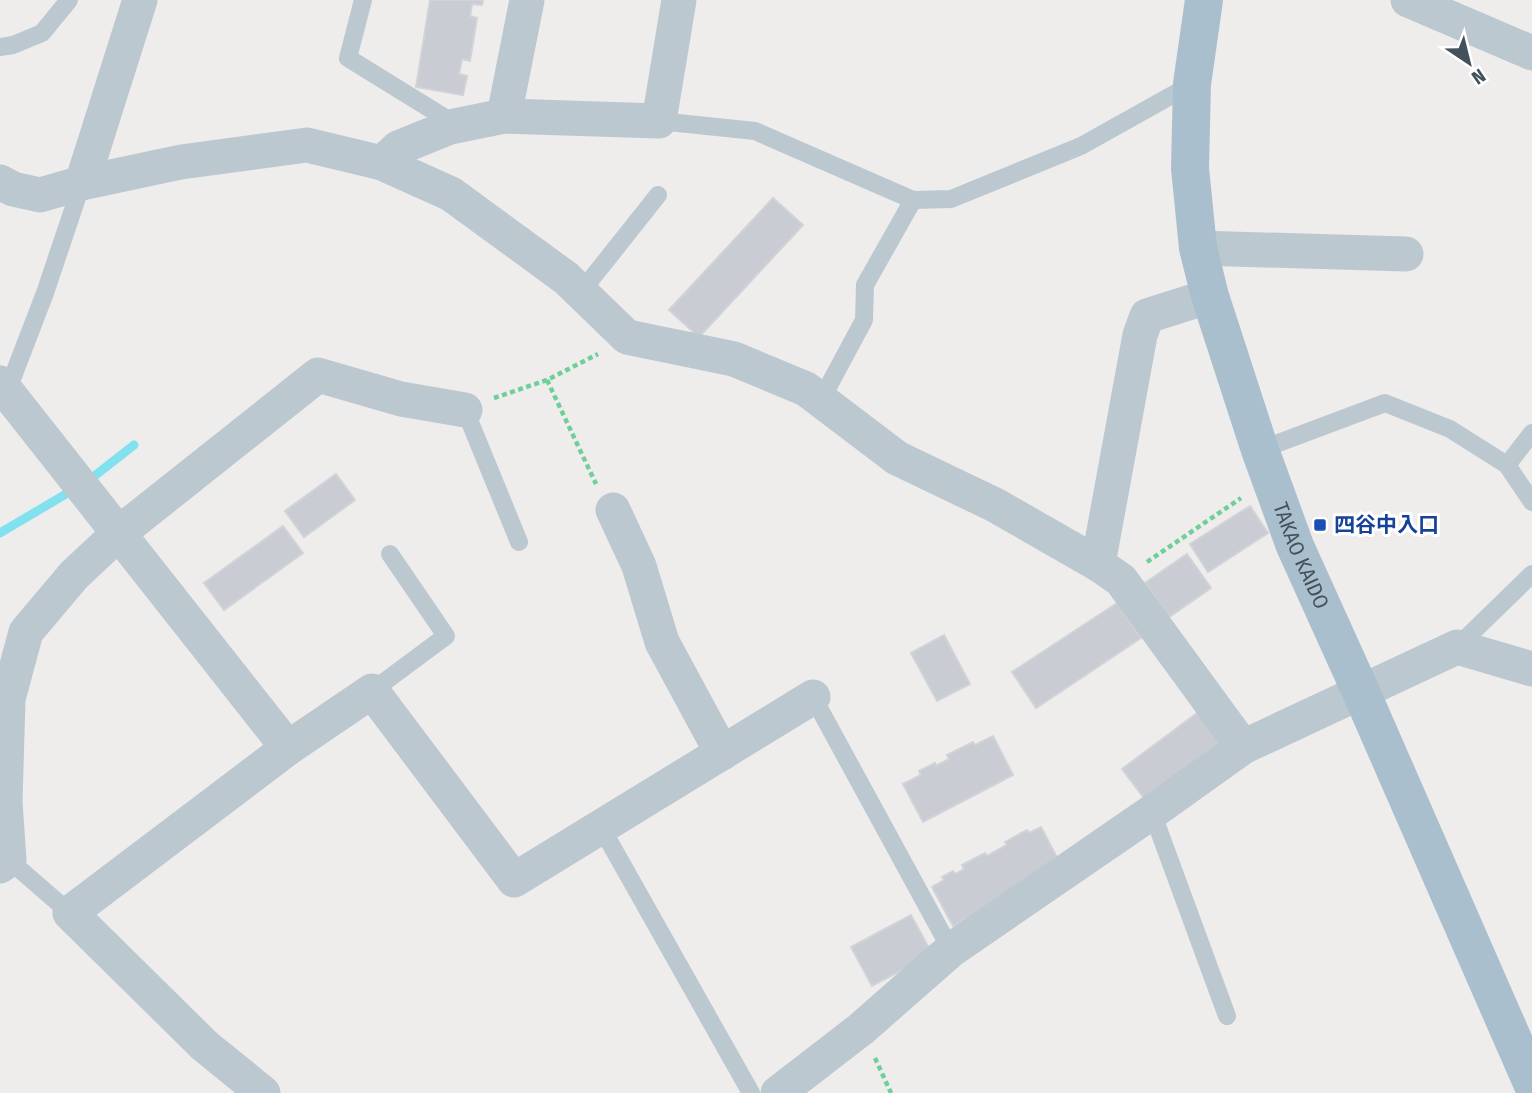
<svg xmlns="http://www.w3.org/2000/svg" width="1532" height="1093" font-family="'Fira Sans Condensed','Noto Sans JP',sans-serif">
<rect width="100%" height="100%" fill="#efecec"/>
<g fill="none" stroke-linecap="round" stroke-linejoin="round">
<!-- stream -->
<g stroke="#82e1ef" stroke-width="9">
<polyline points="88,481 134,445"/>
<polyline points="0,533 71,491"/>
</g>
</g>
<!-- building -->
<g fill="#c9ccd2" stroke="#d0d3d8" stroke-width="2">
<polygon points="430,0 483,0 482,5 472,4 470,16 477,18 470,61 462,59 459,74 467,76 463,95 416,87"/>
<polygon points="773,198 803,225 699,337 669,310"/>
<polygon points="336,474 355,500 304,537 285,511"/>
<polygon points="1250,506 1268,533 1208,572 1190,544"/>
<polygon points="283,526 303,553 224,610 204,583"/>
<polygon points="1187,554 1211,588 1169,617 1145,583"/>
<polygon points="1117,603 1141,638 1036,708 1012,672"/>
<polygon points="944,635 970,684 937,701 911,653"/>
<polygon points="1200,711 1225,744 1147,802 1122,769"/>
<polygon points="993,736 1013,775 923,822 903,784 921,775 919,771 935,763 936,766 949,759 947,755 973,742 975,745"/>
<polygon points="1041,827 1062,867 953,926 932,887 944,880 942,877 953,871 955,874 964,869 962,865 985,853 987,856 1007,845 1005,842 1027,830 1029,833"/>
<polygon points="911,915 930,950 928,956 872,986 851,947"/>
</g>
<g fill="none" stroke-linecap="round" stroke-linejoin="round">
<!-- path -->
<g stroke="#6ecf98" stroke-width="4.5" stroke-dasharray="5 3.5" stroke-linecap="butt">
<polyline points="547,380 596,484"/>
<polyline points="494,398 547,380 598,354"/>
<polyline points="1147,562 1241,498"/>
<polyline points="875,1058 891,1093"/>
</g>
<!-- service -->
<g stroke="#bcc8d0" stroke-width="18">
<polyline points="363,0 348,58 442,116 450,127"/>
<polyline points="0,47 13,45 42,33 69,0"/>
<polyline points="659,121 755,131 913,200 951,199 1081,146 1192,84"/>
<polyline points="581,292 658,195"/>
<polyline points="7,392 45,293 82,183"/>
<polyline points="821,400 864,320 865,285 913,200"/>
<polyline points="465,410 519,542"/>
<polyline points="1260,450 1385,403 1450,429 1507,465 1532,502"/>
<polyline points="1507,465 1532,433"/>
<polyline points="1457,647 1532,574"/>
<polyline points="372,691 446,636 390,554"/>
<polyline points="813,697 951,950"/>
<polyline points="1152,812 1227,1016"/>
<polyline points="601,827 751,1093"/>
<polyline points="9,860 70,913"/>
</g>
<!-- minor -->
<g stroke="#bcc8d0" stroke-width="35">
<polyline points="1408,0 1532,53"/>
<polyline points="504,116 527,0"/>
<polyline points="382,163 398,148 450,127 504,116 659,121 679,0"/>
<polyline points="0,182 13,189 40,195 82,183 181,162 307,145 382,163 451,194 566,278 627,337 734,359 806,389 897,458 995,505 1098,564 1121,580 1243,747"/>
<polyline points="82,183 140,0"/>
<polyline points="1198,248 1406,254"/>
<polyline points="0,383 288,748"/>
<polyline points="613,510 639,566 662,642 722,753"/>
<polyline points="1098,564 1140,335 1147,316 1210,296"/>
<polyline points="0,866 9,860 5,802 8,699 26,632 74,575 119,533 318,375 401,399 465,410"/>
<polyline points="263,1093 205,1046 70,913 288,748 372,691 514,880 813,697"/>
<polyline points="778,1093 861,1029 951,950 1152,812 1243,747 1457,647 1532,669"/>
</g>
<!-- primary -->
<path stroke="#aabfcd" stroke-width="38" id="s1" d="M1204 0 1192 84 1190 168 1198 248 1210 296 1260 450 1295 546 1361 692 1532 1083"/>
</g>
<!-- markers -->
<rect fill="#1a4fb4" stroke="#fff" stroke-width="2.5" x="1313" y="518" width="14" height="14" rx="3.5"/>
<g text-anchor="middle" stroke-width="6" stroke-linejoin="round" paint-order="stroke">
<!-- transit labels -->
<g font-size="21" font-weight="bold" fill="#164399" stroke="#fff" text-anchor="start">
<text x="1334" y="532">四谷中入口</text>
</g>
<!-- street labels -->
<g font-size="21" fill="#44515a" stroke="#fff">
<text dy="7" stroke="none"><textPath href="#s1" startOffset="574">TAKAO KAIDO</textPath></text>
</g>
</g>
<!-- north arrow -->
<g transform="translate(1469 63) rotate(145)" stroke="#ffffff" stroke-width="5" paint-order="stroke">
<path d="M0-5L12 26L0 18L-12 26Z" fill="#44515a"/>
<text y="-10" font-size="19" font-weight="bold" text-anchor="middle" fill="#44515a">N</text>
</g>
</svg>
